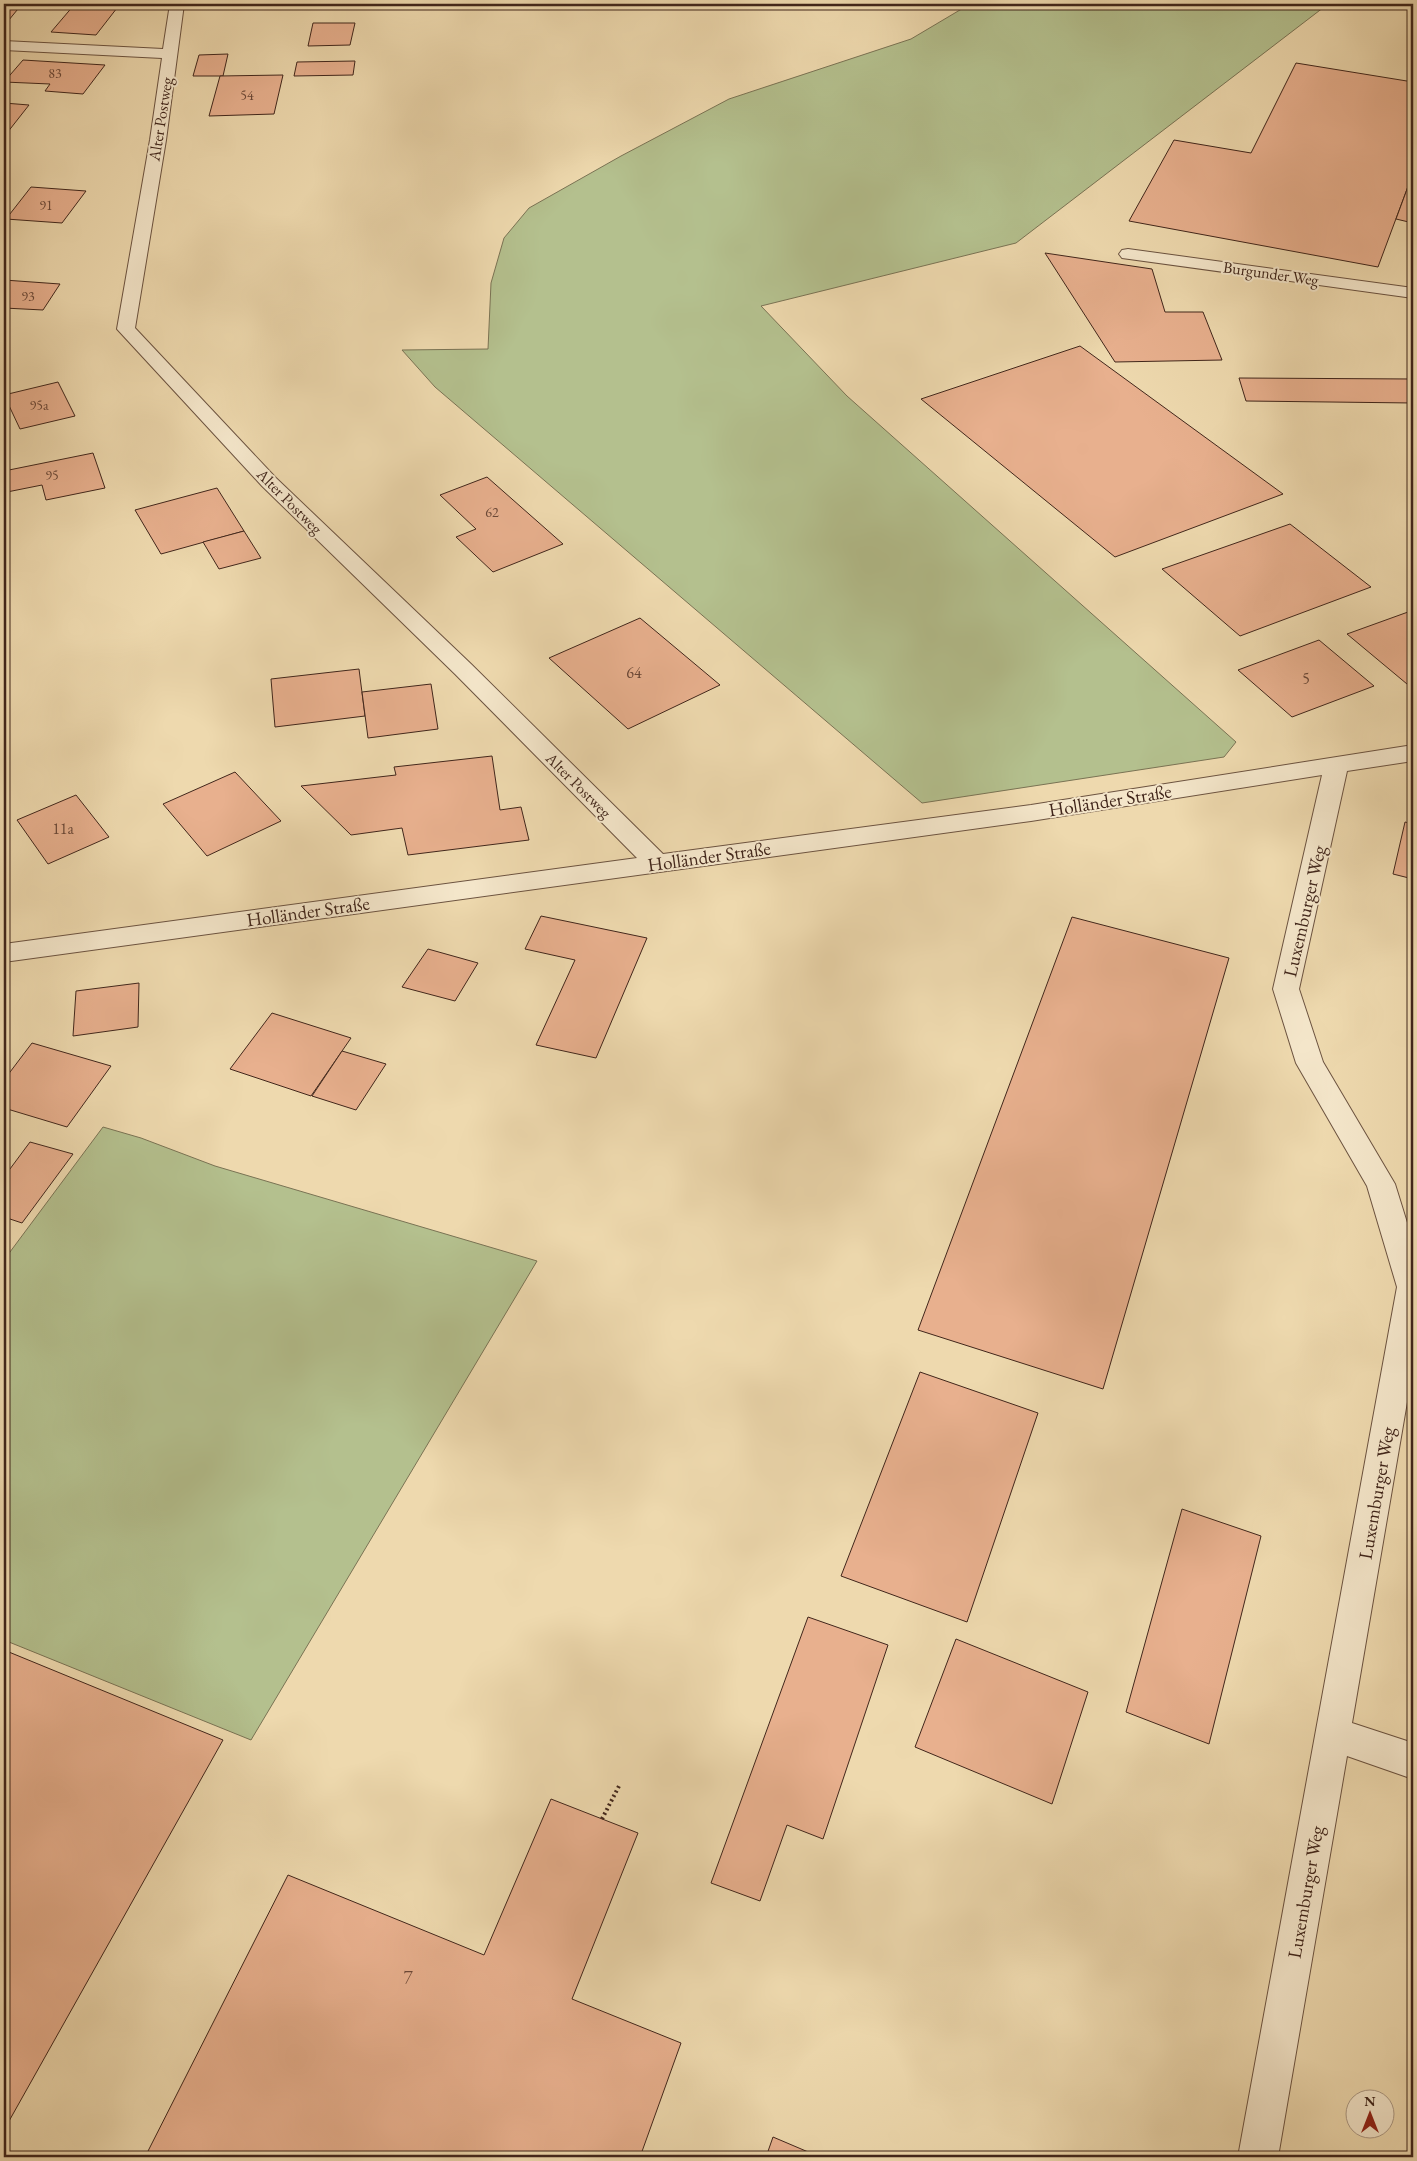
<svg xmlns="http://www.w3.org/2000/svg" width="1417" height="2161" font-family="'EB Garamond',serif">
<rect width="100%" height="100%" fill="#eed9ae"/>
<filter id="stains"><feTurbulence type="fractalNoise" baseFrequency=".004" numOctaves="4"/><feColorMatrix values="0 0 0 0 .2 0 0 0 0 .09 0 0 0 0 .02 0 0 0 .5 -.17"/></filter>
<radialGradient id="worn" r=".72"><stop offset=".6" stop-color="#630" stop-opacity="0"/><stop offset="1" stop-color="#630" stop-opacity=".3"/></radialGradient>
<!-- green -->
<g fill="#b4c08e" stroke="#7a7354">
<polygon points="970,4 1328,4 1016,243 761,306 847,396 1236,742 1224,757 922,803 435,387 402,350 488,349 491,283 504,238 529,208 621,156 729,99 911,39"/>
<polygon points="103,1127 141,1138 215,1166 537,1261 251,1740 4,1640 4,1260"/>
</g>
<!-- building -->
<g fill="#e8b08e" stroke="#41261b">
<polygon points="4,4 22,4 4,26"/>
<polygon points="74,5 117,8 96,35 51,32"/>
<polygon points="313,23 355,23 350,45 308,46"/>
<polygon points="228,54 223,76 193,76 199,55"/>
<polygon points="23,60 105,65 83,94 45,91 50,84 4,82"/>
<polygon points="355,61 353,75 294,76 297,62"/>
<polygon points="1296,63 1413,82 1413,173 1378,267 1129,221 1174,140 1251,153"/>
<polygon points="283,75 274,114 209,116 220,76"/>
<polygon points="4,103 29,105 7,133 4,133"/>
<polygon points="1413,173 1413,223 1396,219"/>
<polygon points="31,187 86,191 62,223 6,219"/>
<polygon points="1045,253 1152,269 1165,312 1203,312 1222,360 1115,362"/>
<polygon points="4,280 60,284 43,310 4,308"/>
<polygon points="1080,346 1283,494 1115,557 921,399"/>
<polygon points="1239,378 1413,379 1413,403 1246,401"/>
<polygon points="58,382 75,416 20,429 4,395"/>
<polygon points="93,453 105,488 46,500 42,485 7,492 4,471"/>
<polygon points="487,477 563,544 493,572 456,537 476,529 440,495"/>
<polygon points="217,488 244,531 161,554 135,510"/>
<polygon points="1290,524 1371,587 1240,636 1162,569"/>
<polygon points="244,531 261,558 219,569 203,542"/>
<polygon points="1408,612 1413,616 1413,689 1347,634"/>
<polygon points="640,618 720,685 628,729 549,658"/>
<polygon points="1319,640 1374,686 1292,717 1238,670"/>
<polygon points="359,669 365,716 275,727 271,679"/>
<polygon points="431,684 438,729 368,738 362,692"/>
<polygon points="492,756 500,810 521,807 529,840 408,855 402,828 351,835 301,786 396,775 394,767"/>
<polygon points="235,772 281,821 207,856 163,804"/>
<polygon points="76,795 109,837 48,864 17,820"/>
<polygon points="1405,822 1413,824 1413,879 1393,874"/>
<polygon points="541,916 647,938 596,1058 536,1045 575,960 525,949"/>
<polygon points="1072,917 1229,958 1103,1389 918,1330"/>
<polygon points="428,949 478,963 455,1001 402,987"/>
<polygon points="139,983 138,1027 73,1036 76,991"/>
<polygon points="272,1013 351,1038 311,1096 230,1069"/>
<polygon points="32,1043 111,1066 67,1127 4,1108 4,1080"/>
<polygon points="342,1051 386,1064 356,1110 312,1096"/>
<polygon points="30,1142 73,1154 22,1223 4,1217 4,1177"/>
<polygon points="920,1372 1038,1413 967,1622 841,1576"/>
<polygon points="1182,1509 1261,1536 1209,1744 1126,1712"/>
<polygon points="808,1617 888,1645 823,1839 787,1825 760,1901 711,1883"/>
<polygon points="956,1639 1088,1692 1052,1804 915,1747"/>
<polygon points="4,1650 223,1740 4,2130"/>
<polygon points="551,1799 638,1833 572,1999 681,2043 640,2157 145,2157 288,1875 484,1955"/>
<polygon points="773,2137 820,2157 766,2157"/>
</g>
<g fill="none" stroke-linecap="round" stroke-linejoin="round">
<!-- minor casing -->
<g stroke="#6c5340" stroke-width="2">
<g id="minor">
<polygon points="170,4 184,4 166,140 135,328 276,478 471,664 663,854 1031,805 1413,745 1413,761 1347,771 1299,989 1323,1062 1395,1184 1413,1242 1413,1367 1352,1723 1413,1743 1413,1779 1347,1756 1278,2157 1238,2157 1397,1287 1367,1186 1296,1063 1273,989 1322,775 1031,821 4,962 4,944 637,858 455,674 262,486 117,329 150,140 162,58 4,50 4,41 163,49"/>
<polygon points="1128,249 1413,288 1413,298 1122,258 1119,254 1122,250"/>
</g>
</g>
<!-- path -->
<polyline stroke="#41261b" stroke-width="4" stroke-dasharray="2 3" stroke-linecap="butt" points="602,1819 619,1786"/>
<!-- minor -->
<use href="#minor" fill="#f4e6ca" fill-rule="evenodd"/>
</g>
<g text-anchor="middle" stroke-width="4" stroke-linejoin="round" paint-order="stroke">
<!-- far-number labels -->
<g font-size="14" fill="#6b4838">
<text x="55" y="78">83</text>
<text x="247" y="100">54</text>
<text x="46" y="210">91</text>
<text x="28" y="301">93</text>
<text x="39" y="410">95a</text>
<text x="52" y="480">95</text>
<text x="492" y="517">62</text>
</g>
<!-- far-street labels -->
<g font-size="16" fill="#41261b" stroke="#f4e6ca">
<text transform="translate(160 119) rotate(-81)" y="6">Alter Postweg</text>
<text transform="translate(1271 273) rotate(8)" y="6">Burgunder Weg</text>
<text transform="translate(290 501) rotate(45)" y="6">Alter Postweg</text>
<text transform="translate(579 785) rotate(45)" y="6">Alter Postweg</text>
</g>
<!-- number labels -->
<g font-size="16" fill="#6b4838">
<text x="634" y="678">64</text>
<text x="1306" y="684">5</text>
<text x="63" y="834">11a</text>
</g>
<!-- street labels -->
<g font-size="19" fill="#41261b" stroke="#f4e6ca">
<text transform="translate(1110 800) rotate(-9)" y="7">Holländer Straße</text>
<text transform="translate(709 856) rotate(-8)" y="7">Holländer Straße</text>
<text transform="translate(308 911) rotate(-8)" y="7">Holländer Straße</text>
<text transform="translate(1304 911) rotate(-77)" y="7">Luxemburger Weg</text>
<text transform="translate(1376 1493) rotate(-80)" y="7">Luxemburger Weg</text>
<text transform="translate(1305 1892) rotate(-80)" y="7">Luxemburger Weg</text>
</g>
<!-- near-number labels -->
<g font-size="19" fill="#6b4838">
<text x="408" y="1984">7</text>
</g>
</g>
<!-- margin -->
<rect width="1417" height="2161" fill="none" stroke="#eed9ae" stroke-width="20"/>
<rect x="5" y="5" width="1407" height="2151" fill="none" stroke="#41261b" stroke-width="2.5"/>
<rect x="10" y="10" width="1397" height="2141" fill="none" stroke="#41261b"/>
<!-- north arrow -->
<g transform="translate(1370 2114)"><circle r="24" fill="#f4e6ca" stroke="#ac9984"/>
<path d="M0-4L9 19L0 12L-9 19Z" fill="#8f2418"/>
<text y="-8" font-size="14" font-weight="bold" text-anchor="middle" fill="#41261b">N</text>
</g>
<rect width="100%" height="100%" filter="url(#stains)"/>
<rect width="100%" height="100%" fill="url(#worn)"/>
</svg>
